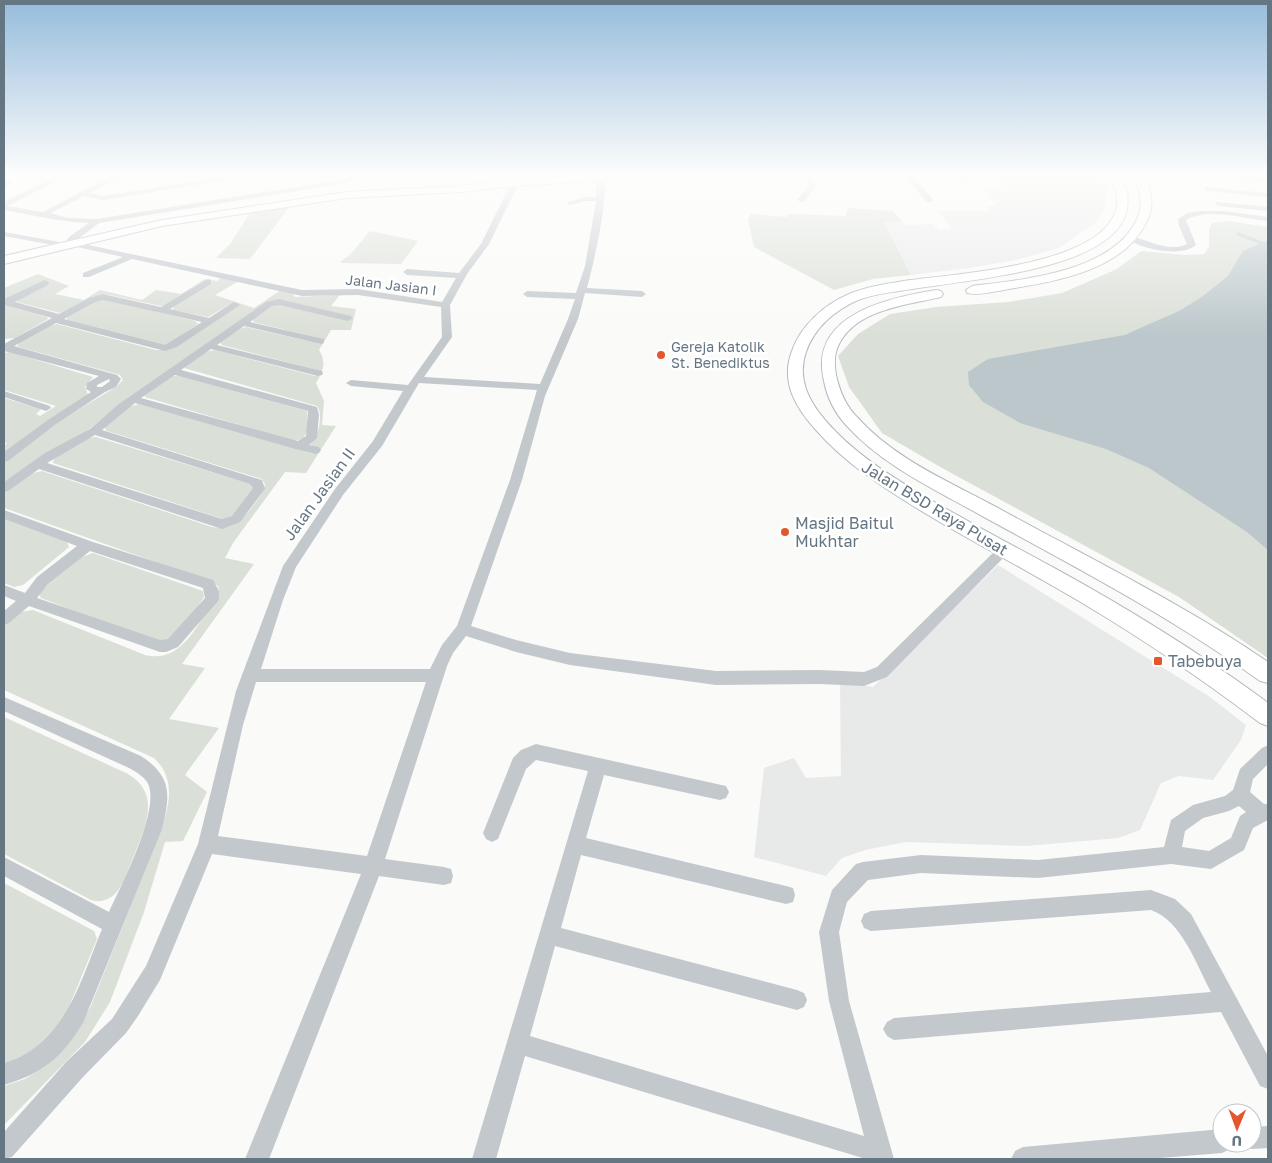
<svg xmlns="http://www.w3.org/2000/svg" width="1272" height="1163" font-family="'Golos Text',sans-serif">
<rect width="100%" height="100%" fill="#fafaf8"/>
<!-- built -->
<g fill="#e8e9e9">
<polygon points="992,174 1099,174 1107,191 1105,209 1096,222 1059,248 1016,260 969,268 911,275 884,221 902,221 905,225 933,224 939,230 952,229 938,211 991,211 985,206 996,205 985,190 1004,190"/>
<polygon points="998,565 1210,697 1246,725 1241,740 1213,780 1179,776 1161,783 1140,830 1118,838 1026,846 906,842 865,850 842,858 826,876 754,857 764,768 794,758 806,778 841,776 840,681 873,687"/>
</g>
<!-- green -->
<g fill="#dadfd7">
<polygon points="289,207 250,259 216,258 230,244 250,213"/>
<polygon points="848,208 893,211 902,221 884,222 911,275 873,279 834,290 754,247 748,220 751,214 787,217 788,214 846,216"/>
<polygon points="1229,221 1268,227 1268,658 1179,597 942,468 882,433 849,387 838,356 858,334 890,314 936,307 1008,302 1062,293 1117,269 1141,251 1185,255 1204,254 1209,247 1209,229 1212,223"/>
<polygon points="370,231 418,241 401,264 341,263 341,261 350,255"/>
<path d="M38 274 69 286 55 294 84 300 100 290 142 300 156 290 181 294 205 279 217 281 222 277 239 281 215 295 254 308 281 290 293 294 295 297 340 295 331 306 356 309 351 330H331L319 350C327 362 323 371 316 383L324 401 322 425 336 426 306 473 285 472 233 543 225 558 254 564 182 664 205 668 169 719 219 728 185 775 207 792 183 841 165 842 144 912 110 1002 85 1042 4 1125V1086L25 1079 49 1064 68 1044 78 1029 90 1008 160 832C170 805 176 779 154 758L4 690V624L20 612 33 610 145 655C174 662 189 639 203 618 210 610 217 602 219 591L218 586 212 582 4 508V492L30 474 42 471 212 527C233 531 245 517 256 502 260 496 264 492 265 484L262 479 107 431 104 427 128 407 139 404 313 454 318 448 310 445C318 438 324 415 317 406L184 368 205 352 215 350 315 376 321 371 222 345 220 343 238 329 246 327 321 344 323 339 253 322 254 318 275 304 347 320 350 316 281 300 267 303 124 401 88 430 47 454 4 484V462L61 420 116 387 123 380 120 375 19 347 17 346 19 343 48 326 57 324 156 350H167L178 346 239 305 232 303 208 317 173 310 174 306 212 282 206 281 168 304 161 306 105 294 94 297 60 313 17 302 19 299 48 284 43 282 12 298 4 299V288Z"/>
<polygon points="105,299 195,321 198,324 165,346 67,320 67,317 97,300"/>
<polygon points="4,305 47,317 48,319 15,338 4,339"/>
<polygon points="10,352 93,377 85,387 88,395 4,454 4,446 7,443 4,442 4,398 41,409 36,414 40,416 56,406 4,390 4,353"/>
<polygon points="173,376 180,376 307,411 307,433 302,439 294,441 145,397 145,395"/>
<polygon points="96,437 251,484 253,488 233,516 223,519 53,463 54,458 88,438"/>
<polygon points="4,519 67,542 69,547 23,585 14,587 4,583"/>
<polygon points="93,553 203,591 204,597 177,636 157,643 41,598 39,594 44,588 82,557"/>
<path d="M4 717 126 773C163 793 145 828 133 858 128 869 124 883 116 893 109 900 100 903 91 900L4 854Z"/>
<polygon points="4,883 94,931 97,939 64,1019 39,1048 8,1062 4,1062"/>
</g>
<!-- water -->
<polygon fill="#bbc7cb" points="1268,240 1268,550 1247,532 1149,468 1106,449 1020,423 983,402 969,385 968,372 988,359 1125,335 1147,325 1179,311 1203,296 1228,276 1243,251"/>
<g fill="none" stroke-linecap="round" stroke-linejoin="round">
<!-- stream -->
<polyline stroke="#bbc7cb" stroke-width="3" points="1238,234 1262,243"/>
<!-- secondary casing -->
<g stroke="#b3babf" stroke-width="2">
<g id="secondary">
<polygon points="599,174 659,174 654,177 515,186 462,192 347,198 162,226 4,264 4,256 162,220 347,192 462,186 515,180"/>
<path d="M1109 174H1119C1122 180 1126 187 1127 193 1142 283 911 279 858 300 835 310 814 328 806 352 797 378 808 400 825 420 852 452 889 475 924 496 968 522 1012 545 1056 569 1127 608 1195 650 1260 697L1268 703V726L1260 723C1194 673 1125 627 1053 586 1008 560 962 536 918 509 881 486 845 463 816 430 796 408 780 382 792 351 801 325 824 305 849 294 866 287 885 284 904 281 951 274 1111 266 1117 204 1118 193 1114 184 1109 174Z"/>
<path d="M1131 174H1141C1152 189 1155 204 1147 221 1124 270 1058 281 1009 289 996 291 980 296 967 293L966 290 972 286C1022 280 1111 272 1136 221 1144 205 1141 189 1131 174Z"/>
<path d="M936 290 941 291 943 294 941 297C907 305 855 309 838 346 829 366 841 401 856 416 894 459 950 482 998 508 1089 558 1183 604 1268 662V683L1260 681C1173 618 1077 568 984 517 936 490 883 466 846 425 835 413 827 397 824 381 808 315 887 298 936 290Z"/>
</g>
</g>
<!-- street -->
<g fill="#c3c8cc" fill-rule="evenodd">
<path d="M61 174H71L7 206 43 212 115 174H148L111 182 90 193 103 196 243 174H263L103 200 84 196 51 213 67 218 97 219 345 179 354 174H363L347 183 99 223 74 242 302 290 358 289 442 302 456 278 407 275 403 272 407 269 459 273 481 244 511 183 518 181 519 183 489 244 467 274 450 305 452 337 424 377 540 384 568 319 575 299 527 297 523 294 527 291 576 293 585 266 596 201H585L570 205 566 203 585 197H596L597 178 604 176C609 197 593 266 587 288L642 291 646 294 642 297 585 293 578 319 545 396 522 480 471 626 516 640 570 653 716 671 820 670 864 672 877 667 999 547H1009L1011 550 887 677 864 686 820 684 716 685 570 665 516 652 466 636 453 653 447 666 385 859 444 867 451 869 453 876 451 883 444 885 379 876 269 1159H245L361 874 212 854 160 980 138 1016 126 1033 83 1077 12 1157 4 1159V1132L67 1061 112 1019 146 966 198 844 236 691 283 566 335 489 373 441 403 391 351 386 346 383 351 380 408 385 442 337 441 307 358 295 302 296 132 259 89 277H83V273L123 257 68 245 64 247 4 236V232L65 243 69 237 89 223C60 222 32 215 4 210V202ZM419 383 537 390 510 480 457 626 442 645 430 669H261L283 600 296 567 343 495 382 446ZM256 682H426L367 856 218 836 243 725Z"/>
<polygon points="804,174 811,174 816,186 804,202 801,202 797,200 808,186"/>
<polygon points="904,174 911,174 932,198 932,202 926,202"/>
<polygon points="955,174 962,174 967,180 960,182"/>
<polygon points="1216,174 1268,178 1268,182 1193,177 1189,175"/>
<polygon points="4,178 12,183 4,188"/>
<polygon points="1205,187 1268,193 1268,197 1208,191 1205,191"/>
<polygon points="1216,202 1268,207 1268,211 1219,206 1215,204"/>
<path d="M1200 211H1224L1268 217V221C1243 219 1210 207 1186 220L1196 245C1181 258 1141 249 1126 238L1130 236C1148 240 1170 253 1187 244L1179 226 1178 219 1187 213Z"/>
<path d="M208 279 211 280V284L170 309 209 318 232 303 235 302 240 305 177 347 165 351 56 323 14 346 117 375 121 379 116 387 105 392 56 424 8 461 4 462V452L48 420 91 392 86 389 87 383 99 376 4 351V344L52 318 4 305V299L45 280 49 283 48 285 15 302 59 314 89 298 103 294 161 307ZM103 300 202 322 165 345 64 319 95 302ZM109 379 110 381 102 387H97V385Z"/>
<path d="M279 299 351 316 353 318 348 321 279 305 272 306 250 322 324 339V343L321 344 244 326 217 345 322 371 323 373 322 375 318 376 211 349 181 370 317 407 319 415 317 438 309 445 319 447 321 450 319 453 315 454 295 449 135 403 102 430 262 480 265 489 240 522 222 529 39 469 8 491 4 492V482L45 453 90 429 119 404 266 302ZM175 375 308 411 306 436 298 441 141 398ZM95 435 250 484 253 488 232 516 222 519 47 463Z"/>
<polygon points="4,391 50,406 51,408 46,411 4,397"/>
<path d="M4 510 93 542 213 580 219 591V600L178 647 166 652H160L29 606 9 623 4 625V611L16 601 4 596V585L25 593 37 577 77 546 4 519ZM90 551 203 588 205 598 168 639 160 640 37 598 47 585Z"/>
<path d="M4 697 141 756C173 777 170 796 162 829L83 1023C61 1058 44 1073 4 1085V1063C65 1045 80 982 102 929L4 876V857L109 912C122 883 158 815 149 786 146 777 136 772 129 768L4 711Z"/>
<path d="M536 744 726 786 729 792 726 798 720 800 604 775 586 838 786 886 793 888 795 895 793 902 786 904 581 855 561 928 797 990 804 993 807 1000 804 1007 797 1010 555 946 530 1036 864 1136 829 1001 819 932 832 890 856 864 863 862 921 855 1038 860 1164 847 1171 820 1193 805 1225 796 1233 790 1240 769 1262 748 1268 745V764L1253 779 1250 792 1264 804H1268V820L1253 828 1244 850 1211 869 1171 864 1038 878 921 873 868 880 847 902 839 932 849 1001 894 1159H866L525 1056 496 1159H472L588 771 536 760 526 769 498 839 492 842 486 839 483 833 513 758 521 750ZM1239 806 1246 812 1240 816 1231 838 1209 851 1182 847 1185 831 1203 818 1229 811Z"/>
<path d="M1151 890 1175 899 1191 914 1268 1056V1089L1260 1086 1221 1012 894 1040 887 1036 883 1029 887 1022 894 1018 1211 992C1196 964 1182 921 1151 910L871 931 864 928 861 921 864 914 871 911Z"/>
<polygon points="1268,1126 1268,1148 1252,1149 1244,1146 1243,1143 1252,1143 1252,1127"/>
<polygon points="1222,1129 1222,1143 1233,1143 1230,1149 1222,1153 1148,1159 1011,1159 1015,1151 1023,1147"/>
</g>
<!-- secondary -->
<use href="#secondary" fill="#fff" fill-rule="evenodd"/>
</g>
<!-- sky -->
<linearGradient id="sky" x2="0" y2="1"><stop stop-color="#96bcdc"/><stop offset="0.52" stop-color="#fdfdfc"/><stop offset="1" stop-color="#fdfdfc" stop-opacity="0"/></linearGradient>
<rect width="1272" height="337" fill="url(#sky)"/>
<!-- markers -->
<g fill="#e4572e" stroke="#fff" stroke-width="2">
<circle cx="661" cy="355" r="5"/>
<circle cx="785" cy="532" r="5"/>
<rect x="1153" y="656" width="10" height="10" rx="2.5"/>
</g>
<g text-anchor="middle" stroke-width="5" stroke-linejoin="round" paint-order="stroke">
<!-- far-street labels -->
<g font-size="14" fill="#657683" stroke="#fff">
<text transform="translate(391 285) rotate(7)" y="5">Jalan Jasian I</text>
</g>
<!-- far-poi labels -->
<g font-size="14" fill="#657683" stroke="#fff" text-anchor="start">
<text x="671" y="352">Gereja Katolik<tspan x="671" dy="16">St. Benediktus</tspan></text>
</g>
<!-- street labels -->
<g font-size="16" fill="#657683" stroke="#fff">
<text transform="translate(319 494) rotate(-54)" y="6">Jalan Jasian II</text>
<text transform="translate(935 508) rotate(31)" y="6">Jalan BSD Raya Pusat</text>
</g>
<!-- poi labels -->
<g font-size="16" fill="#657683" stroke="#fff" text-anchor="start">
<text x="795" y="529">Masjid Baitul<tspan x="795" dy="18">Mukhtar</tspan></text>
<text x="1168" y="667">Tabebuya</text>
</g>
</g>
<!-- border -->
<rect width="1272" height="1163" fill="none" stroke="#657683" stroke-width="10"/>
<!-- north arrow -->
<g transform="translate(1237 1128) rotate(181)"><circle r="24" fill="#ffffff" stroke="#c1c8cd"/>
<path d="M0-4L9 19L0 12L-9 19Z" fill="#e4572e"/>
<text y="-8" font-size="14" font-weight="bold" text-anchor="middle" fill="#657683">U</text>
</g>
</svg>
